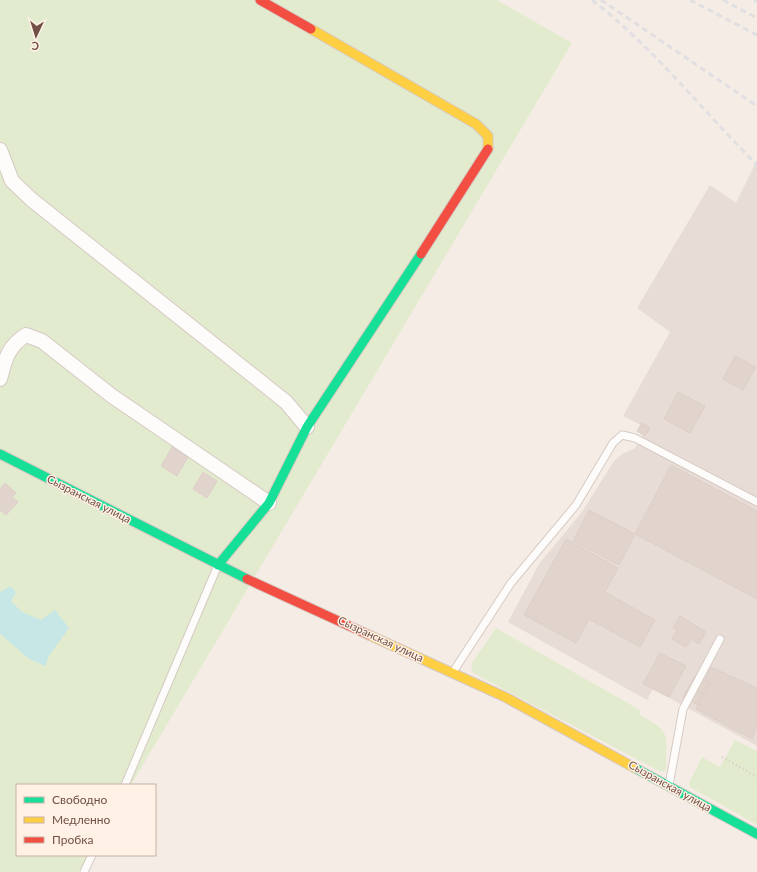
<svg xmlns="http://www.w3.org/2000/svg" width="757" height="872" font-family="Lato,sans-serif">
<rect width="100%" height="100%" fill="#f5ede5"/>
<!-- industrial -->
<polygon fill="#e8ddd6" points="757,160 757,746 653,689 647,700 508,622 539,564 582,512 614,461 622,454 635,448 643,435 637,431 641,425 623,416 670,332 637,308 710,185 736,203"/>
<!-- green -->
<g fill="#e3ebcf">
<polygon points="0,0 497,0 572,43 131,785 17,785 17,855 89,855 79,872 0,872"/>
<path d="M496 628 640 710V715C672 733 666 732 666 768L665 771 661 772 473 673 471 667 472 663Z"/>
<polygon points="735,740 757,751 757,825 690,787 689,783 702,757 720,767"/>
</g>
<!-- water -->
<polygon fill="#c7e7e6" points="10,586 16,592 11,601 22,612 41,620 55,610 69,628 48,657 46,666 29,659 0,634 0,592"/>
<!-- building -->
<g fill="#e1d4cd" stroke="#decfc8">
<polygon points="735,356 756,367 743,390 723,379"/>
<polygon points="678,392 705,406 690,433 664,419"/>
<polygon points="642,423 650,428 645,436 637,431"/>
<polygon points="172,447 188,457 177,476 161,466"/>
<polygon points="671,465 757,511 757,599 635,534"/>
<polygon points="203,472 217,481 207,498 193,489"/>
<polygon points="5,483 16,493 12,497 18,502 6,515 0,510 0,489"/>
<polygon points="589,510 635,534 619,565 573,541"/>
<polygon points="566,539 618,568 605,592 655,620 640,647 589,619 576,643 524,615"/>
<polygon points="680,616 706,632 699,644 691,639 686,647 672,639 677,630 673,628"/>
<polygon points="660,653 686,666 669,697 643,684"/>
<polygon points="711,667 757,688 757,727 752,739 696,709 710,683 705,680"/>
<polygon points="696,675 710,683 704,694 689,686"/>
<polygon points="689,686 704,694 698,705 683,697"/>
</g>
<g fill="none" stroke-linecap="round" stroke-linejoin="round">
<!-- lane casing -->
<g stroke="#d6cac3" stroke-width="9">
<g id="lane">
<polyline points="453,672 511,583 576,505 613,443 622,435 635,438 757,502"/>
<polyline points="125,785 218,565"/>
<polyline points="669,785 683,709 720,639"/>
<polyline points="84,872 92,855"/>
</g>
</g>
<!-- street casing -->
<g stroke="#d6cac3" stroke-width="16">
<g id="street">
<polyline points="0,150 12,181 32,200 286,402 307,427"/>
<path d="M0 379C5 360 8 346 26 335L42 341 112 396 269 503"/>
</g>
</g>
<!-- fast casing -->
<g stroke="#d5c8c2" stroke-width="11">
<g id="fast">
<polyline points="0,454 247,579"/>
<polyline points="218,565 269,503 307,427 421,254"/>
<polyline points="635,768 757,834"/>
</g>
</g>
<!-- slow casing -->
<g stroke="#d5c8c2" stroke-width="11">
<g id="slow">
<polyline points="311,29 476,124 488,136 488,149"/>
<polyline points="369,635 505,697 635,768"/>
</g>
</g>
<!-- jam casing -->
<g stroke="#d5c8c2" stroke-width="11">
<g id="jam">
<polyline points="260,0 311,29"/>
<polyline points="421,254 488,149"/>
<polyline points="247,579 369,635"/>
</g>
</g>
<!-- path -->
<polyline stroke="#d6ccc8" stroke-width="2.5" stroke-dasharray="1 3" stroke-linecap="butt" points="722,757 757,777"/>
<!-- lane -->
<use href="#lane" stroke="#fefcfb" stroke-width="7"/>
<!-- street -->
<use href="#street" stroke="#fefcfb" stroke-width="14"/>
<!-- fast -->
<use href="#fast" stroke="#16e098" stroke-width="9"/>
<!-- slow -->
<use href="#slow" stroke="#ffcf43" stroke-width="9"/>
<!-- jam -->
<use href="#jam" stroke="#f24e42" stroke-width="9"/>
<!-- rail -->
<g stroke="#e2dfe2" stroke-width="3" stroke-dasharray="6 4" stroke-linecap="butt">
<path d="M592 0C654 48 702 110 757 165"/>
<polyline points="601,0 757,106"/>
<polyline points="690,0 757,35"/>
<polyline points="723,0 757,18"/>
<polyline points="754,0 757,2"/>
</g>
</g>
<g text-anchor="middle" stroke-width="3" stroke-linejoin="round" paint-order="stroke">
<!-- street labels -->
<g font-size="11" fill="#725046" stroke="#fff1e5">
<text transform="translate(89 499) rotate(27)" y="4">Сызранская улица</text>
<text transform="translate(381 639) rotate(25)" y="4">Сызранская улица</text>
<text transform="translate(670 786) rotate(29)" y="4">Сызранская улица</text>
</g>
</g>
<!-- legend -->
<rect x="16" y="784" width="140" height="72" fill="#fff1e5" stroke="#c7b1a5"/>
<rect x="24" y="797" width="20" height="6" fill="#16e098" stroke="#c7b1a5"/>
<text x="52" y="804" font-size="12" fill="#725046">Свободно</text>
<rect x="24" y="817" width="20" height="6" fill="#ffcf43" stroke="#c7b1a5"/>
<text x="52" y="824" font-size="12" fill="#725046">Медленно</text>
<rect x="24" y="837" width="20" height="6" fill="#f24e42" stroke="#c7b1a5"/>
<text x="52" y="844" font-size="12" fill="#725046">Пробка</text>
<!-- north arrow -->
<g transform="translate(36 36) rotate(184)" stroke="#fff1e5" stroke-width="3" paint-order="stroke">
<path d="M0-3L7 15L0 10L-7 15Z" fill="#725046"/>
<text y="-6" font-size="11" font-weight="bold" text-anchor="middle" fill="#725046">С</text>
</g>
</svg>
